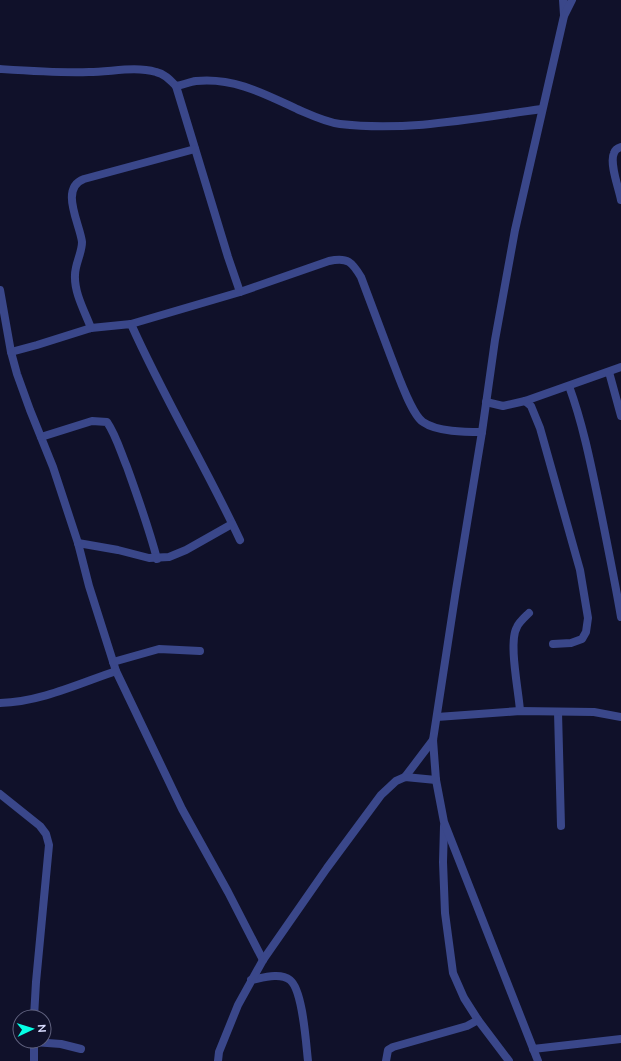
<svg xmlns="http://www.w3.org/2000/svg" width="621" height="1061" font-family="Mulish,sans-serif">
<rect width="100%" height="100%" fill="#10112a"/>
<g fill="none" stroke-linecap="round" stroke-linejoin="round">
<!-- minor -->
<g stroke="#3a478a" stroke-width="8">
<polyline points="563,0 564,15"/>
<path d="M0 69C30 71 59 73 89 72 111 72 135 66 156 72 165 74 170 80 176 86"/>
<path d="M621 147C618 148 615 149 614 153 609 163 619 189 621 200"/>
<polyline points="0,290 11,352 17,374 30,410 53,467 78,543 89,586 116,671 182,809 228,892 263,960"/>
<path d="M240 292 228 257 176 86C183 85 189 82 196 81 233 77 265 94 297 109 311 115 325 122 340 124 408 132 475 118 542 109"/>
<path d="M131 324 240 292 329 261C348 257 352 262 361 277 371 304 381 331 391 357 397 372 411 414 423 422 437 432 466 432 482 432"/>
<path d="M91 328C85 312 74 293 75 275 75 264 82 253 82 242 80 224 59 188 84 179L195 149"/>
<path d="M11 352 37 345 91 328 131 324C164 398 206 467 240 540"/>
<polyline points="609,372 621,416"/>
<path d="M569 386C584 427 592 470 601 513 608 548 615 582 621 617"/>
<polyline points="525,401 531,406 540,428 580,570 588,618 586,632 582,639 571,643 553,644"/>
<polyline points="486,402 503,406 525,401 621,367"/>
<path d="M41 437 92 421 107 422C116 435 121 453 127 467 138 498 149 528 157 559"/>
<polyline points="78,543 118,550 149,558 169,557 186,550 232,524"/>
<polyline points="113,662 159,649 200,651"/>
<path d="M0 703C40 702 78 684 116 671"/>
<path d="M520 711C519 692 508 642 517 627 519 622 525 617 529 613"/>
<polyline points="558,712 561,826"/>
<polyline points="437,717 520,711 594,712 621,717"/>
<polyline points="405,777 433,740"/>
<polyline points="0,794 40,826 46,834 49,845 36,982 34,1017"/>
<polyline points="444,826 443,862 445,913 453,973 464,998 478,1020 509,1061"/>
<path d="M251 980C262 978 280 972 290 980 303 990 306 1044 308 1061"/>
<polyline points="34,1041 34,1061"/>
<polyline points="34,1042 61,1044 81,1049"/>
<polyline points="533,1049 621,1039"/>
<polyline points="218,1061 219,1052 238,1005 263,960 327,868 381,795 396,781 405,777 436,780"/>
<polyline points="386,1061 388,1050 393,1047 467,1026 478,1020"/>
<polyline points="538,1061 444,822 436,780 433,740 456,590 482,432 495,340 515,230 564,16 572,0"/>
</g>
</g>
<!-- north arrow -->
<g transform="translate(32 1029) rotate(86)"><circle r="19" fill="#10112a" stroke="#60627f"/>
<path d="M0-3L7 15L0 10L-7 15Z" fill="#05ffe5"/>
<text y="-6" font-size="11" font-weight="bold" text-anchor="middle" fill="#d9dcff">N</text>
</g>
</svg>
